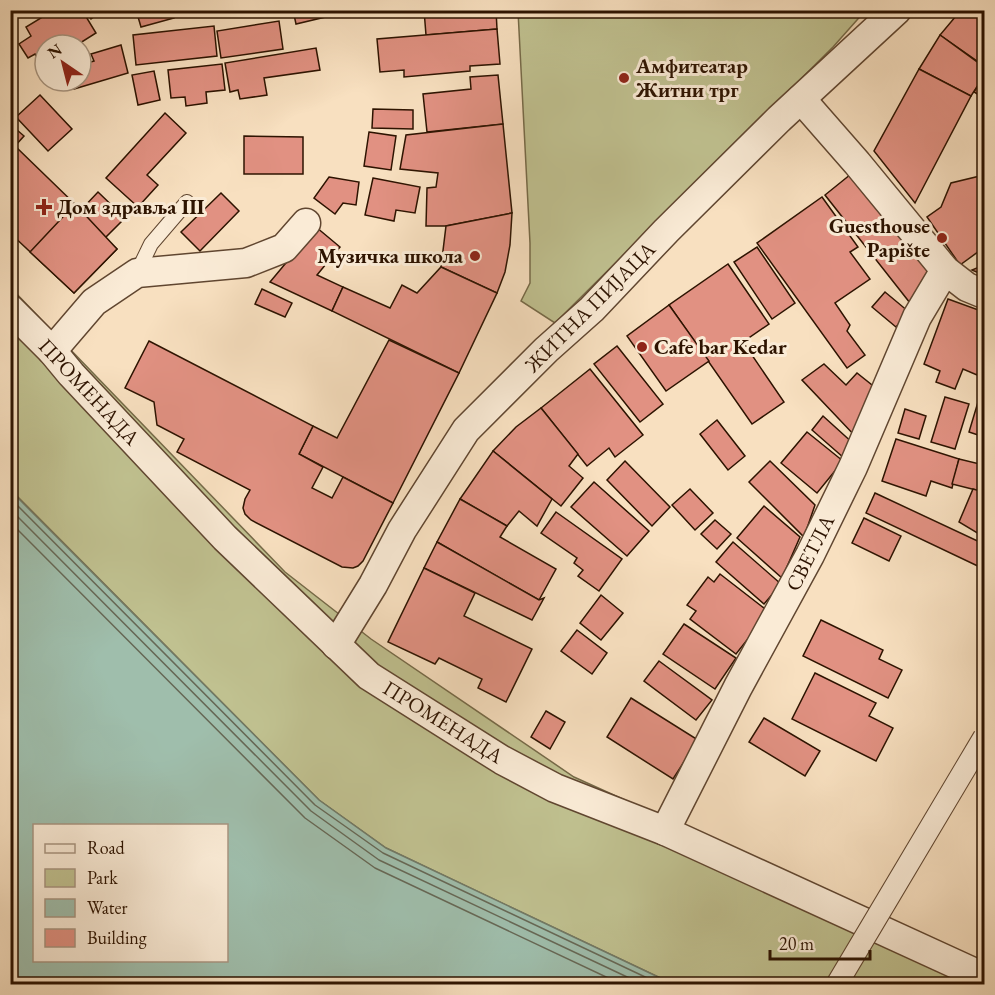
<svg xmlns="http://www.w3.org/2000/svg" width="995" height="995" font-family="'EB Garamond',serif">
<rect width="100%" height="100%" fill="#f8e0c0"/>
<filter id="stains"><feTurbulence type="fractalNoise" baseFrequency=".00333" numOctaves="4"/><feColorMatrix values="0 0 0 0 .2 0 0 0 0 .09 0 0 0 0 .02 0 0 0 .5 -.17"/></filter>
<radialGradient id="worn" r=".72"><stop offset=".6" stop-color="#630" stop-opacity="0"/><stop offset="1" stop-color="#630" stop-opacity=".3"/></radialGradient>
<!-- green -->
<g fill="#c0c190" stroke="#766a48" stroke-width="1.5">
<polygon points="518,11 865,11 833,47 555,323 521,301 530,283 530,243"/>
<polygon points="10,287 285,572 371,639 574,777 848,901 984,984 673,984 386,848 319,800 11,490"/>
</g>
<!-- water -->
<path fill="#9fbeac" stroke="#717a67" stroke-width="1.5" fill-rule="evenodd" d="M10 490 319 800 386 848 673 984H11ZM34 826H226V960H34Z"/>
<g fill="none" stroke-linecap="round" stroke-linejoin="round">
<!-- shore -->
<g stroke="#666856" stroke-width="1.5">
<polyline points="10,498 315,805 383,853 660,984"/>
<polyline points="10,509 311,811 379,860 642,984"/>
<polyline points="10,522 305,818 375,868 621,984"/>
</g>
</g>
<!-- building -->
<g fill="#e19182" stroke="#2d1300" stroke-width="1.5">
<polygon points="37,10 82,10 96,33 77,45 45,45 45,64 42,66 35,54 28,58 19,44 31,36 26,27 41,18"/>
<polygon points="85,10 103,10 91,19"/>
<polygon points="136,10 172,10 174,18 141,27"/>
<polygon points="293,10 355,10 296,24"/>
<polygon points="424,10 496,10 497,29 426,35"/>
<polygon points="961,10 984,10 984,55 980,63 940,35"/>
<polygon points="279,21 283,49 221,58 217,31"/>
<polygon points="214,26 217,56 136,65 133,35"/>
<polygon points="497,29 500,64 470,66 470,71 404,77 404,70 380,72 377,39"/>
<polygon points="940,35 984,67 984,76 971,96 919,69"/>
<polygon points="121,45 128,73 74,89 72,81 81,81 81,65 94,61 91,54"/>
<polygon points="316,48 320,70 264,78 267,95 240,99 238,90 230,92 225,63"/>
<polygon points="222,64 225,90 206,92 207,103 186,106 185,97 171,98 168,70"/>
<polygon points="919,69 971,96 915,203 874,151"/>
<polygon points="154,71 160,100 138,105 132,75"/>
<polygon points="498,75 503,124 427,132 423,94 471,89 470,77"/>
<polygon points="984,76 984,98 974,92"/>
<polygon points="40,95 72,129 48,151 16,117"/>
<polygon points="373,109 413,110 413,129 372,128"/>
<polygon points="165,113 186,133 147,175 158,185 138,207 106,178"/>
<polygon points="10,124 24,136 15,146 81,210 98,192 125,218 105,238 117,249 74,293 10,233"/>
<polygon points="503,124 512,213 446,226 426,226 427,188 436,187 438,173 400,169 406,135"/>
<polygon points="369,132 396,136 391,170 364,166"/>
<polygon points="244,136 303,137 303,174 244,174"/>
<polygon points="856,170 933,269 914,308 825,195"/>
<polygon points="984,175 984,253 982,249 960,265 927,217 941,207 951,183"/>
<polygon points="329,177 359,182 356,205 343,203 335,214 314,198"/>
<polygon points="373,178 420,187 415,213 396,210 394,221 365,215"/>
<polygon points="221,193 239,211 200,251 181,232"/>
<polygon points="822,197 858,247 850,252 870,279 835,303 850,325 847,331 865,355 847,368 757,243"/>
<polygon points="75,204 117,249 74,293 30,252"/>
<polygon points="512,213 510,245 505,272 497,293 441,267 446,226"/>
<polygon points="316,227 340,247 317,275 343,287 332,311 270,282"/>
<polygon points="757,247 795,303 772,319 734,262"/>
<polygon points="728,264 769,324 743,342 784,402 752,424 669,305"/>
<polygon points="984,265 984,275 972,270"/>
<polygon points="441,267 497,293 459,373 332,311 343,287 390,308 402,285 417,293"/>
<polygon points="262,289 292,303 285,317 255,304"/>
<polygon points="885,292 909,312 896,327 872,307"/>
<polygon points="948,299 984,312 984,354 977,375 963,369 955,389 936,382 940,371 924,364"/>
<polygon points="669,305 709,361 666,391 627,336"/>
<polygon points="389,340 459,373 393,503 299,454 313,426 337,438"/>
<polygon points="149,341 313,426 299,454 323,467 312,488 332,498 343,477 393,503 363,561 358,566 353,568 342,567 251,520 245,514 243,508 245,499 250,490 177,452 184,439 157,425 154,402 125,388"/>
<polygon points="617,346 663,404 640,422 594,364"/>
<polygon points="824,364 846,385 857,373 877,389 856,437 802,380"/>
<polygon points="590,369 643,435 615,457 609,448 587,466 541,408"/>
<polygon points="984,382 984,437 969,432"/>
<polygon points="945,397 969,404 955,449 931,442"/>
<polygon points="541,408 578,454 569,466 583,478 561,506 493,451 516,427"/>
<polygon points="905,409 926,416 919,439 898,433"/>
<polygon points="823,416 855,445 844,458 812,430"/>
<polygon points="717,420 745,456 728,470 700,434"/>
<polygon points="807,432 843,461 817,493 781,463"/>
<polygon points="896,439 959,459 952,488 931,481 926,496 882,481"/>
<polygon points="493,451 552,499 537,526 519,511 507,526 460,499"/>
<polygon points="959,459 984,465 984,492 952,484"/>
<polygon points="625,461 670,507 652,526 607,480"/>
<polygon points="770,461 815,505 804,537 749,482"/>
<polygon points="594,482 649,531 627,556 571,507"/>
<polygon points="690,489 713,513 695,530 672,505"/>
<polygon points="973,489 984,492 984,537 959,522"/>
<polygon points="875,493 984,544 984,569 866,513"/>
<polygon points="460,499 507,526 500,537 556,569 539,600 437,542"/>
<polygon points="764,506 800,537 782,578 737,538"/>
<polygon points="556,512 622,559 599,591 578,576 583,570 574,563 577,558 541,533"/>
<polygon points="864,518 901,536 889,561 852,543"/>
<polygon points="715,520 731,534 717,549 701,534"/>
<polygon points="437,542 539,600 544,598 532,620 424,568"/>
<polygon points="733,542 781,584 764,604 716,562"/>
<polygon points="424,568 475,593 464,616 532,649 506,702 478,688 482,679 439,658 435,664 388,642"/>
<polygon points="720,574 769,612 736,654 690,619 696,611 687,605 708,577 714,582"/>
<polygon points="601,595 623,613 601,640 580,623"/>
<polygon points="821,620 883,650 879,659 902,670 888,698 803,656"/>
<polygon points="684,624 736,658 715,689 663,654"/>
<polygon points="577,630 607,653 592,674 561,651"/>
<polygon points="659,661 712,700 696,720 644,681"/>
<polygon points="815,673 876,703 869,716 893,728 876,761 792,719"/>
<polygon points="631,698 698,740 673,779 607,737"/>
<polygon points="546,711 565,722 550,749 531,737"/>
<polygon points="764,718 820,751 805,776 749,742"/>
</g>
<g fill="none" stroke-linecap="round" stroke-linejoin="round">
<!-- service casing -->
<g stroke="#604630" stroke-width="16">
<polyline id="service" points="137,273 151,244 187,202"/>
</g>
<!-- minor casing -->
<g stroke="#604630" stroke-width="31">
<g id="minor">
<polyline points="801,99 857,163 945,270 967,287 984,294"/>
<polyline points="10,309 52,351 71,374 225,538 369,676 502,760 555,788 665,831 984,977"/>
<polyline points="52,351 94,302 137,273 246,263 284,248 306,223"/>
<polyline points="336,645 373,585 402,530 466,430 546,350 592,309 666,231 779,119 897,10"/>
<polyline points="665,831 738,687 810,555 853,467 917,317 945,270"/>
</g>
</g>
<!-- service -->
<use href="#service" stroke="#faebd6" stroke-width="14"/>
<!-- minor -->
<use href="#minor" stroke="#faebd6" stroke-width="28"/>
<!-- pedestrian-bridge casing -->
<g stroke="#604630" stroke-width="23" stroke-linecap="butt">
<polyline id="pedestrian-bridge" points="837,984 984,737"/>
</g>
<!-- pedestrian-bridge -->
<use href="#pedestrian-bridge" stroke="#faebd6" stroke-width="21"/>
</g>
<!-- markers -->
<g fill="#8f2418" stroke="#faebd6" stroke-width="2">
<circle cx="624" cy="78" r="6"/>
<path d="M41 198h6v6h6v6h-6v6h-6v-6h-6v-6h6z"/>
<circle cx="942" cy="238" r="6"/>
<circle cx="475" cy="256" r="6"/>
<circle cx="642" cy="347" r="6"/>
</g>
<g text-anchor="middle" stroke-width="6" stroke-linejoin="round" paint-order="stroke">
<!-- poi labels -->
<g font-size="21" font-weight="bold" fill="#2d1300" stroke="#faebd6" text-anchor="start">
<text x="636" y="73">Амфитеатар<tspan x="636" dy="24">Житни трг</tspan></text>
<text x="57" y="214">Дом здравља III</text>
<text x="930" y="233" text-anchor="end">Guesthouse<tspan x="930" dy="24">Papište</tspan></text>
<text x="463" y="263" text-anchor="end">Музичка школа</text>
<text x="654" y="354">Cafe bar Kedar</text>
</g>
<!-- street labels -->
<g font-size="21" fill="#2d1300" stroke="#faebd6">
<text transform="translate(590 307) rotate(-45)" y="7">ЖИТНА ПИЈАЦА</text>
<text transform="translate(89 392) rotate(47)" y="7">ПРОМЕНАДА</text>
<text transform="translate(810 553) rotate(-63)" y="7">СВЕТЛА</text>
<text transform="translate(443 722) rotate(32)" y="7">ПРОМЕНАДА</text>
</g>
</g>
<!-- margin -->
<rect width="995" height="995" fill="none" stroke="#f8e0c0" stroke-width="36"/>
<rect x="12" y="12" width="971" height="971" fill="none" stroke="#2d1300" stroke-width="3"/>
<rect x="18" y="18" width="959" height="959" fill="none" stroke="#2d1300" stroke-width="1.5"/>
<!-- legend -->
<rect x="33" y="824" width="195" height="138" fill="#faebd6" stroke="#a89580" stroke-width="1.5"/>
<rect x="45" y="844" width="30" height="9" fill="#faebd6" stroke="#a89580" stroke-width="1.5"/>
<text x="87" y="854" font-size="18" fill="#2d1300">Road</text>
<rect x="45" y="869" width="30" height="18" fill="#c0c190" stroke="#a89580" stroke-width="1.5"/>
<text x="87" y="884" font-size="18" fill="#2d1300">Park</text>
<rect x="45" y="899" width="30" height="18" fill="#9fbeac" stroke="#a89580" stroke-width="1.5"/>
<text x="87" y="914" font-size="18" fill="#2d1300">Water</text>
<rect x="45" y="929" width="30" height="18" fill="#e19182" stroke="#a89580" stroke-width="1.5"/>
<text x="87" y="944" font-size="18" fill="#2d1300">Building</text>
<!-- north arrow -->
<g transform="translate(63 63) rotate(325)"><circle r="28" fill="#faebd6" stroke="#a89580" stroke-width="1.5"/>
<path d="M0-4.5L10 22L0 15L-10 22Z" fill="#8f2418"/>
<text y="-9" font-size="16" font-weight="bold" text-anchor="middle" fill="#2d1300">N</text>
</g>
<!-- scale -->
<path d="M770 950v9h100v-9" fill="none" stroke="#2d1300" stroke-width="3"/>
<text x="779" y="950" font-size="18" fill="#2d1300" stroke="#faebd6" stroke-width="4.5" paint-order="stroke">20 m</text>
<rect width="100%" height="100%" filter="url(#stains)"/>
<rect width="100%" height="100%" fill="url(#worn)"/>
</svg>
